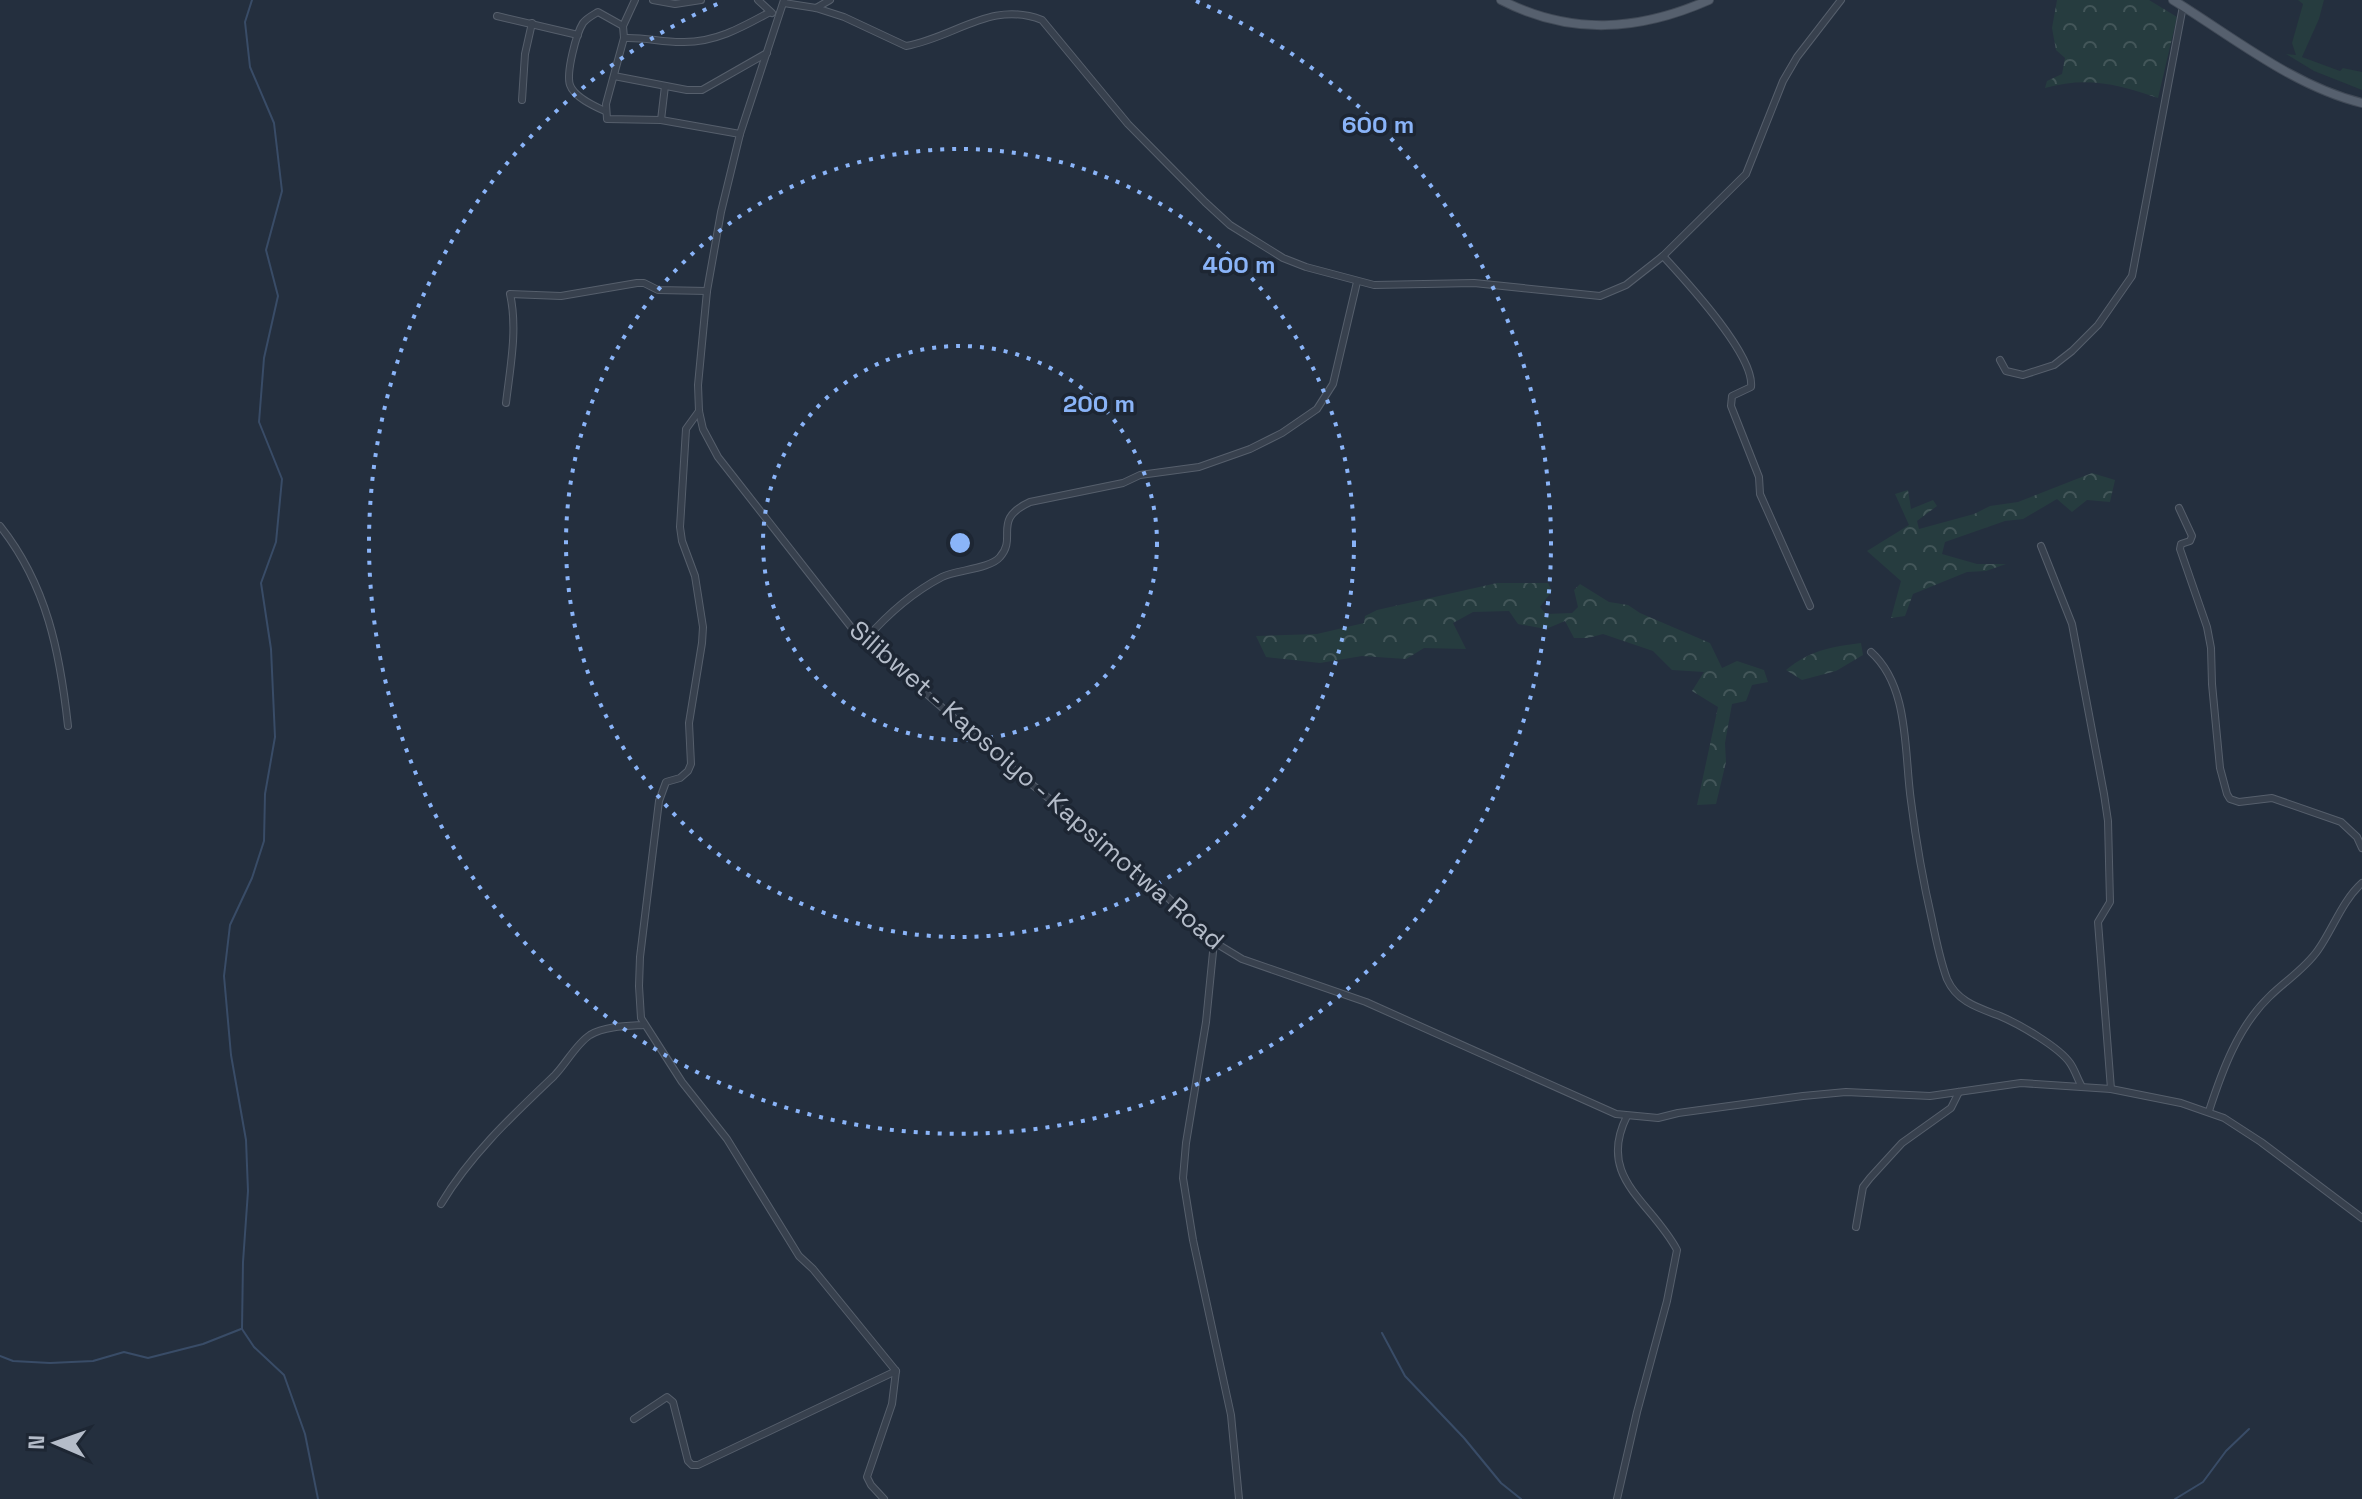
<svg xmlns="http://www.w3.org/2000/svg" width="2362" height="1499" font-family="'Space Grotesk',sans-serif">
<defs>
<pattern id="forest-crowns" width="20" height="18" patternUnits="userSpaceOnUse" patternTransform="scale(2)"><rect width="20" height="18" fill="#263c3f"/><path d="M2 6a3 3 0 1 1 6 0M12 15a3 3 0 1 1 6 0" fill="none" stroke="#435659"/></pattern>
</defs>
<rect width="100%" height="100%" fill="#242f3e"/>
<!-- green -->
<polygon fill="#263c3f" points="2298,0 2324,0 2319,19 2302,57 2340,71 2343,68 2362,72 2362,90 2314,71 2286,54 2296,55 2292,43 2303,4"/>
<!-- forest -->
<g fill="url(#forest-crowns)">
<path d="M2057 0H2149L2177 17 2158 98C2118 84 2086 76 2045 88L2047 81 2062 74 2065 58 2056 50 2052 28Z"/>
<polygon points="2092,473 2115,480 2110,502 2087,500 2072,512 2057,499 2023,519 2005,521 1945,542 1942,554 1977,564 2006,564 1986,571 1967,572 1913,594 1905,616 1891,618 1901,581 1867,551 1909,525 1895,494 1908,490 1911,509 1933,500 1937,506 1917,521 1919,529 1974,514 1990,506 2018,502"/>
<polygon points="1497,583 1548,583 1552,591 1540,607 1546,614 1572,613 1578,607 1574,590 1580,584 1609,602 1628,605 1640,613 1710,643 1722,668 1737,661 1764,670 1768,682 1752,685 1746,701 1732,704 1725,743 1726,762 1716,804 1697,805 1718,707 1692,691 1704,672 1672,670 1653,651 1603,634 1588,638 1574,638 1565,621 1546,629 1518,624 1509,611 1473,612 1453,623 1466,649 1424,648 1406,659 1362,656 1320,663 1266,657 1256,636 1317,634 1364,623 1365,616 1377,610"/>
<path d="M1861 643 1863 655 1836 671 1802 680 1786 670C1810 650 1831 647 1861 643Z"/>
</g>
<g fill="none" stroke-linecap="round" stroke-linejoin="round">
<!-- stream -->
<g stroke="#394c67" stroke-width="2">
<polyline points="252,0 245,22 250,67 274,123 282,191 266,250 278,296 264,358 259,422 282,479 276,542 261,583 271,649 275,737 265,794 264,841 252,878 230,925 224,976 231,1055 246,1140 248,1191 243,1262 242,1329 254,1347 284,1375 305,1434 318,1499"/>
<polyline points="1382,1333 1405,1376 1464,1438 1501,1483 1521,1499"/>
<polyline points="0,1356 13,1361 50,1363 93,1361 124,1352 148,1358 203,1344 241,1329"/>
<polyline points="2175,1499 2203,1482 2226,1451 2249,1429"/>
</g>
<!-- minor casing -->
<g stroke="#565f6c" stroke-width="8">
<g id="minor">
<polyline points="635,0 623,26 624,38 606,104 607,119 661,120 740,134"/>
<polyline points="653,0 675,4 701,0"/>
<polyline points="758,0 772,13"/>
<polyline points="784,0 740,134 721,212 707,291 698,385 699,411 703,429 718,457 851,627 989,749 1161,891 1214,942 1242,959 1366,1002 1616,1114 1658,1118 1678,1113 1803,1096 1846,1092 1930,1096 2021,1083 2111,1089 2181,1103 2224,1118 2261,1142 2362,1218"/>
<path d="M784 3 816 8 844 17 906 46C956 37 991 0 1042 20L1128 124 1205 202 1230 225 1283 258 1306 267 1374 285 1474 283 1600 296 1626 285 1663 256 1746 174 1783 81 1797 57 1841 0"/>
<polyline points="816,8 830,0"/>
<polyline points="497,16 578,35"/>
<path d="M624 38C644 37 661 42 681 42 714 43 741 28 770 12"/>
<polyline points="614,76 687,90 702,90 767,53"/>
<polyline points="522,100 525,54 532,23"/>
<path d="M605 111C594 106 574 97 570 85 566 73 576 34 583 23 587 18 593 15 598 12L623 26"/>
<polyline points="661,120 665,86"/>
<path d="M1663 256C1685 280 1755 355 1751 387L1732 396 1731 406 1759 477 1760 494 1810 606"/>
<polyline points="2000,360 2006,371 2023,375 2054,365 2072,351 2098,325 2132,276 2183,6"/>
<path d="M506 403C510 368 518 329 510 294L561 296 637 283H644L658 290 707 291"/>
<polyline points="699,411 686,429 680,527 682,541 695,576 703,627 702,643 689,723 691,764 688,771 680,778 666,782 659,801 640,957 639,986 641,1018 682,1082 727,1139 799,1256 813,1269 896,1371 892,1404 867,1477 871,1485 884,1499"/>
<polyline points="2179,508 2192,536 2190,541 2181,544 2180,549 2207,627 2211,648 2212,684 2220,768 2227,794 2230,799 2239,802 2272,798 2341,822 2357,837 2362,848"/>
<path d="M0 526C47 585 60 653 68 726"/>
<polyline points="2041,546 2072,624 2104,794 2108,821 2110,902 2098,922 2111,1089"/>
<path d="M865 640C886 616 913 592 942 577 956 570 990 569 1000 557 1018 537 991 520 1030 502L1123 483 1140 475 1199 467 1250 449 1282 433 1317 409 1333 384 1357 282"/>
<path d="M1871 652C1910 687 1904 753 1911 801 1916 841 1923 881 1932 920 1936 940 1940 960 1947 979 1957 1002 1979 1008 2000 1016 2019 1024 2059 1047 2070 1063 2075 1070 2077 1078 2081 1085"/>
<polyline points="1214,942 1206,1022 1186,1143 1183,1178 1193,1240 1231,1415 1239,1499"/>
<path d="M2209 1111C2222 1071 2238 1027 2269 997 2285 981 2305 969 2318 950 2333 929 2342 901 2362 883"/>
<path d="M441 1204C470 1155 513 1115 554 1076 566 1064 576 1044 590 1035 605 1026 628 1026 644 1025"/>
<polyline points="1856,1227 1863,1187 1870,1178 1902,1143 1951,1108 1959,1092"/>
<polyline points="634,1419 667,1397 673,1402 688,1461 692,1465 698,1465 896,1371"/>
<path d="M1617 1499 1637 1412 1667 1301 1677 1250C1651 1201 1596 1178 1627 1116"/>
</g>
</g>
<!-- major casing -->
<g stroke="#414a57" stroke-width="10">
<g id="major">
<path d="M1501 0C1571 36 1639 31 1709 0"/>
<path d="M2173 0C2233 37 2293 86 2362 103"/>
</g>
</g>
<!-- minor -->
<use href="#minor" stroke="#38414e" stroke-width="6"/>
<!-- major -->
<use href="#major" stroke="#56606e" stroke-width="8"/>
</g>
<!-- distance rings -->
<g fill="none" stroke="#8ab4f8" stroke-width="4" stroke-dasharray="4 8">
<circle cx="960" cy="543" r="197"/>
<circle cx="960" cy="543" r="394"/>
<path d="M1196 1A591 591 0 1 1 724 1"/>
</g>
<g text-anchor="middle" stroke-width="7" stroke-linejoin="round" paint-order="stroke">
<!-- street labels -->
<g font-size="26" fill="#b4bcc9" stroke="#1d2633">
<text transform="translate(1037 785) rotate(41)" y="9">Silibwet - Kapsoiyo - Kapsimotwa Road</text>
</g>
</g>
<circle cx="960" cy="543" r="12" fill="#8ab4f8" stroke="#1d2633" stroke-width="4"/>
<g font-size="24" text-anchor="middle" font-weight="bold" fill="#8ab4f8" stroke="#1d2633" stroke-width="7" stroke-linejoin="round" paint-order="stroke">
<text x="1378" y="133">600 m</text>
<text x="1239" y="273">400 m</text>
<text x="1099" y="412">200 m</text>
</g>
<!-- north arrow -->
<g transform="translate(56 1443) rotate(272)" stroke="#1d2633" stroke-width="6" paint-order="stroke">
<path d="M0-6L14 30L0 20L-14 30Z" fill="#b4bcc9"/>
<text y="-12" font-size="22" font-weight="bold" text-anchor="middle" fill="#b4bcc9">N</text>
</g>
</svg>
